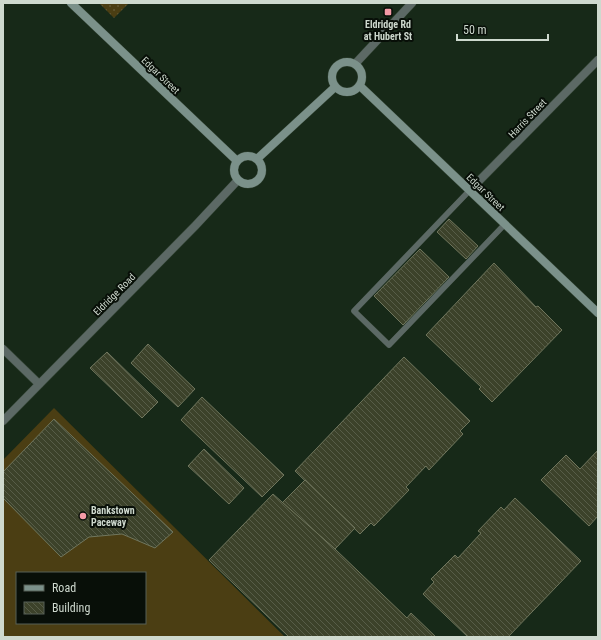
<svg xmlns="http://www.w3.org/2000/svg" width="601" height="640" font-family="'Roboto Condensed',sans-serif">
<defs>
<pattern id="grass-dots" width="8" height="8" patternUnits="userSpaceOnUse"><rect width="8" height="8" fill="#4b3e13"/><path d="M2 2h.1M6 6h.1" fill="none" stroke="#645934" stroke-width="1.8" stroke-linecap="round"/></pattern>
<pattern id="building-back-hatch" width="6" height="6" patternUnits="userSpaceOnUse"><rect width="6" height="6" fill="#3c422a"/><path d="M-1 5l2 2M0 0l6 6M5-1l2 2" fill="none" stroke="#575d48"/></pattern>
</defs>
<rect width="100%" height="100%" fill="#172918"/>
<!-- grass -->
<polygon fill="url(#grass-dots)" points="99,3 129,3 114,18"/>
<!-- pitch -->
<path fill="#4b3e13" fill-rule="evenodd" d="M54 408 285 637H3V460ZM17 573H145V623H17Z"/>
<!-- building -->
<g fill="url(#building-back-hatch)" stroke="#70765d">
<polygon points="449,219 478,246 466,259 437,232"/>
<polygon points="420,249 449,277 403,325 374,296"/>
<polygon points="494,263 536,307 538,306 562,330 492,402 479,389 481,387 426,335"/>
<polygon points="148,344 195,389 178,407 131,363"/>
<polygon points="107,352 158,402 142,418 90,368"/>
<polygon points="404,357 470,421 460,431 463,434 429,470 426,466 406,487 409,490 374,526 371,523 360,534 295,471"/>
<polygon points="202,397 284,475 262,497 181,420"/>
<polygon points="54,419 173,532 155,548 122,534 89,537 61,557 3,498 3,472"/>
<polygon points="204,449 244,488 229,504 188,466"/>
<polygon points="598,450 598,516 589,526 541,480 566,455 580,469"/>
<polygon points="305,480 355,528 335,549 282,503"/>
<polygon points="273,494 335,549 407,618 411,613 436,637 289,637 209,560"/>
<polygon points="515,498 581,561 508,637 468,637 423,594 434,582 431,579 455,555 458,558 481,533 478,531 501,507 504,510"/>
</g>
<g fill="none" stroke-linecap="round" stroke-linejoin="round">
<!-- service casing -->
<g stroke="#344535" stroke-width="6">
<polyline id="service" points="470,190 354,311 389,345 505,224"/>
</g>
<!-- minor casing -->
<g stroke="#344535" stroke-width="9">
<g id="minor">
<polyline points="470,190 598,60"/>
<polyline points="3,349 39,384"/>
<polyline points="3,421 195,226 238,180"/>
</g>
</g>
<!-- tertiary casing -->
<g stroke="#344535" stroke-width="9">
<polyline id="tertiary" points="355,64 412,3"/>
</g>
<!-- secondary casing -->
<g stroke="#344535" stroke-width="9">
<g id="secondary">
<polyline points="71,3 237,161"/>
<circle cx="347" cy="77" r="15"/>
<polyline points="360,86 598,313"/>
<circle cx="248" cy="170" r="14"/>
<polyline points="257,159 335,87"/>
</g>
</g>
<!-- service -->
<use href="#service" stroke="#5c6965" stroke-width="5.5"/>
<!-- minor -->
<use href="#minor" stroke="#5c6965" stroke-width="8"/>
<!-- tertiary -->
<use href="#tertiary" stroke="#5c6965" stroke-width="8"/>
<!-- secondary -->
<use href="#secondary" stroke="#7b918a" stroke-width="8"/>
</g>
<!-- markers -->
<g fill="#f49aa6" stroke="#080f08" stroke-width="1.5">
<rect x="384" y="8" width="8" height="8" rx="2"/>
<circle cx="83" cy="516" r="4"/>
</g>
<g text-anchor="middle" stroke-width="4" stroke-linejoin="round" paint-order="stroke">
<!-- poi labels -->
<g font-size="10" font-weight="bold" fill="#ced9ce" stroke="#080f08">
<text x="388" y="28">Eldridge Rd<tspan x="388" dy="12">at Hubert St</tspan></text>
<text x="91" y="514" text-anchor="start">Bankstown<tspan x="91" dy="12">Paceway</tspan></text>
</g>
<!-- street labels -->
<g font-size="10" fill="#ced9ce" stroke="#080f08">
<text transform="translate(161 75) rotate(44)" y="4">Edgar Street</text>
<text transform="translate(527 118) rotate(-46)" y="4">Harris Street</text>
<text transform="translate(486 192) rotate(44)" y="4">Edgar Street</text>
<text transform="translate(114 294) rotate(-45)" y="4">Eldridge Road</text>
</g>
</g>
<!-- border -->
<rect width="601" height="640" fill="none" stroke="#ced9ce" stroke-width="8"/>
<!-- legend -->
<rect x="16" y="572" width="130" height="52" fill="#080f08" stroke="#576057"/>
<rect x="24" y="585" width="20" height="6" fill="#7b918a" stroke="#576057"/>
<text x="52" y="592" font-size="12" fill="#ced9ce">Road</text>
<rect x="24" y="602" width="20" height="12" fill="url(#building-back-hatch)" stroke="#576057"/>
<text x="52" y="612" font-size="12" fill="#ced9ce">Building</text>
<!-- scale -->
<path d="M457 34v6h91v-6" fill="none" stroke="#ced9ce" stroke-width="2"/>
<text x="463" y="34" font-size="12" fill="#ced9ce" stroke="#080f08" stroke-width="3" paint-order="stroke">50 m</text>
</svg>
